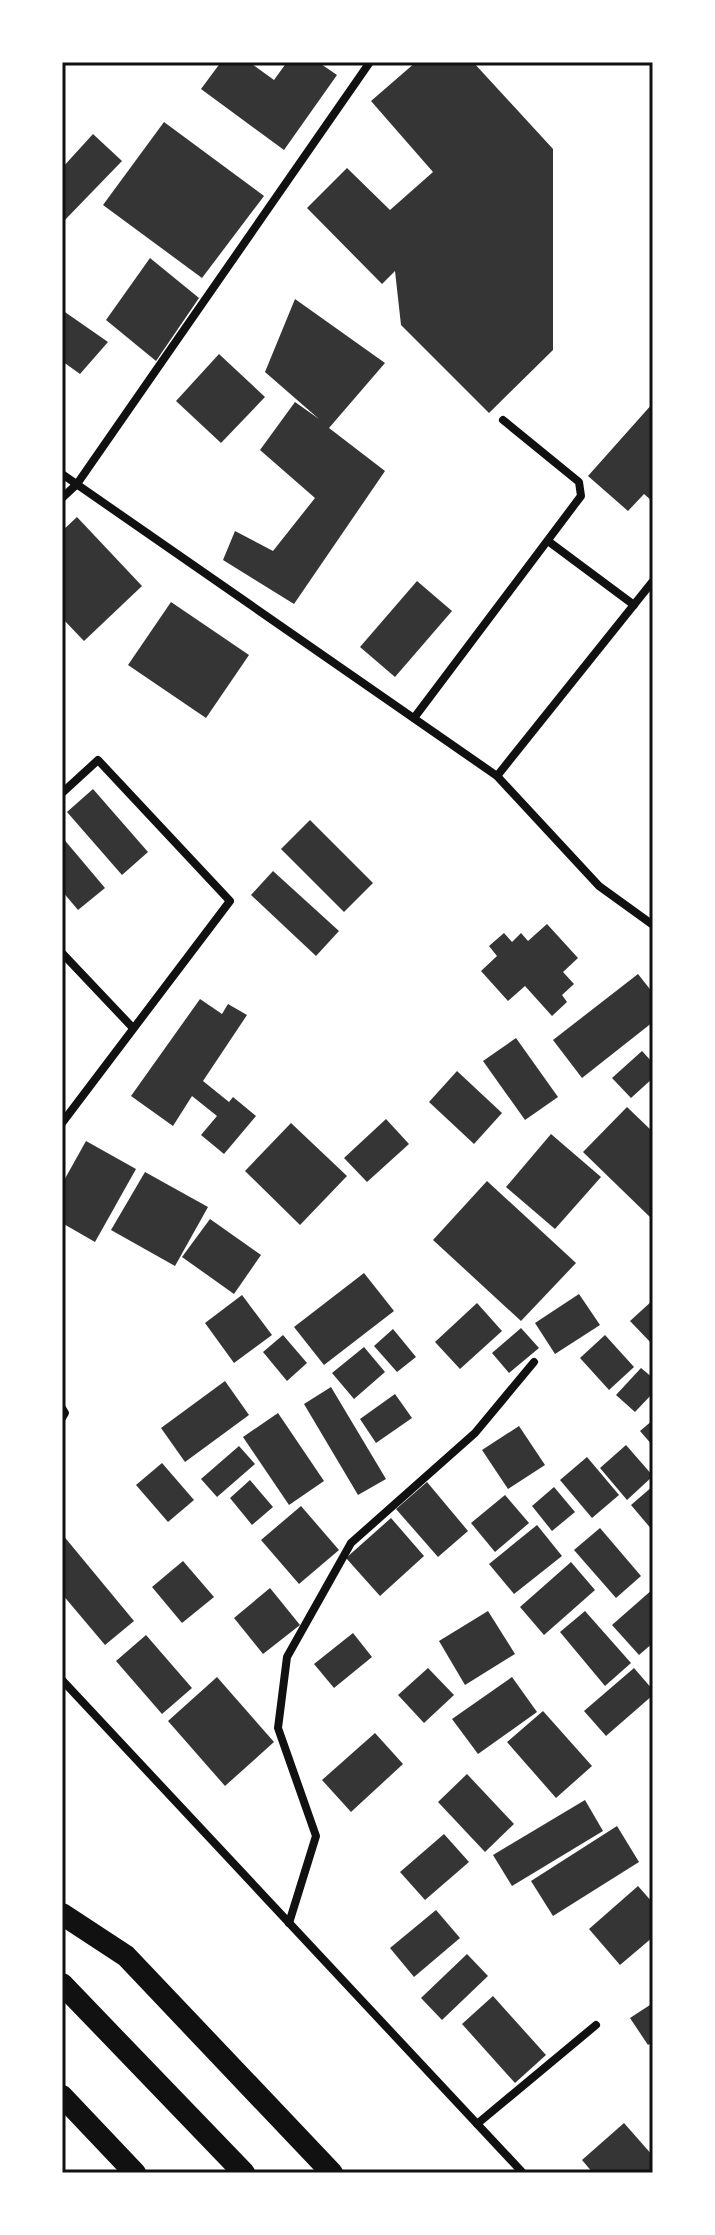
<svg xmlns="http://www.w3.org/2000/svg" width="715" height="2235" font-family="'Fira Sans Condensed',sans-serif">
<rect width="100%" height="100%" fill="#fff"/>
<!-- building -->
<g fill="#353535">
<polygon points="221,62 249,62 274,80 287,62 318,62 337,75 284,150 201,89"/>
<polygon points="416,62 473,62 553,149 553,350 489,413 401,325 395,271 382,284 307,208 347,168 390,210 433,172 371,101"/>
<polygon points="164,122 264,196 202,278 103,205"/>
<polygon points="93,134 122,161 62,223 62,168"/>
<polygon points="150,258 199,298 156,361 106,320"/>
<polygon points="295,299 385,363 329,428 385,471 294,604 223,560 235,531 273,551 315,498 260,450 295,402 319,419 265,372"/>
<polygon points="62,310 108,342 80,374 62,361"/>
<polygon points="219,354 265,397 221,443 176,401"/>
<polygon points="653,403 653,502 644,494 628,511 588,476"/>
<polygon points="77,517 142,586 84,641 62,618 62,531"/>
<polygon points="417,581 452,611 395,677 360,647"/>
<polygon points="171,602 249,655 206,718 128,665"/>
<polygon points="93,789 148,852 122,875 67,812"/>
<polygon points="310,820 373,883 344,912 281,849"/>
<polygon points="62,837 105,888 78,910 62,891"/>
<polygon points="273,871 339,931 316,956 251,895"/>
<polygon points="547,924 578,958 563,972 574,984 562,995 567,1002 552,1016 525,986 508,1001 481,971 497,956 489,946 504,933 512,942 521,933 528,941"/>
<polygon points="638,974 653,993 653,1022 582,1078 553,1040"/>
<polygon points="200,999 222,1014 228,1004 247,1015 203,1081 229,1102 233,1097 256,1116 224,1154 201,1135 217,1116 192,1096 173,1126 131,1096"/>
<polygon points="516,1038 558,1097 525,1120 483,1061"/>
<polygon points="642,1051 653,1063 653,1078 631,1098 612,1078"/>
<polygon points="457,1071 502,1113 474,1144 429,1102"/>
<polygon points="627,1107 653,1132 653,1220 583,1152"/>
<polygon points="386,1119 409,1144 367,1182 344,1158"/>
<polygon points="291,1123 347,1176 300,1225 245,1171"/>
<polygon points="551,1134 601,1177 555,1229 506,1187"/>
<polygon points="86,1141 136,1169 95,1242 62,1223 62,1184"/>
<polygon points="145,1172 208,1207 175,1266 111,1230"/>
<polygon points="487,1181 576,1263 521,1321 433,1240"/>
<polygon points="210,1219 261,1255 234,1294 182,1257"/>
<polygon points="364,1273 394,1311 324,1365 294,1327"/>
<polygon points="579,1294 600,1325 555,1354 535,1323"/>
<polygon points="242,1295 272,1335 234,1363 205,1323"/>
<polygon points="653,1300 653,1345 630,1321"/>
<polygon points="477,1303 502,1331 460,1369 435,1342"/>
<polygon points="521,1328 539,1348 509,1373 492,1353"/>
<polygon points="393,1329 416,1357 397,1372 374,1346"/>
<polygon points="283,1335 307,1363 287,1381 263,1352"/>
<polygon points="605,1335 634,1367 609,1390 580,1358"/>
<polygon points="364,1347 385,1372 354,1399 332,1373"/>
<polygon points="641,1368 653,1378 653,1393 635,1412 616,1395"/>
<polygon points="225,1381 249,1415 185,1462 161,1428"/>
<polygon points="331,1387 386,1479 358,1495 304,1404"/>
<polygon points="395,1394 412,1418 376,1443 360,1419"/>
<polygon points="278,1413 324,1481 289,1505 243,1437"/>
<polygon points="653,1420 653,1446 640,1431"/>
<polygon points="519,1426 545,1465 508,1489 482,1450"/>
<polygon points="626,1445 653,1476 627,1500 600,1468"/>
<polygon points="239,1446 255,1464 217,1497 201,1479"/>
<polygon points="587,1457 619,1495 592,1518 560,1480"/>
<polygon points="162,1463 194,1500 168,1522 136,1485"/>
<polygon points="250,1480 273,1507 252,1525 230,1498"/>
<polygon points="427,1482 468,1531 438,1557 396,1509"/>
<polygon points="653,1486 653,1531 631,1505"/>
<polygon points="554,1487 575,1512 552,1531 532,1506"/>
<polygon points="505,1495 529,1523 495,1552 471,1523"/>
<polygon points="301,1506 339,1550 299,1584 261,1540"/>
<polygon points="391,1518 424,1556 380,1596 346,1558"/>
<polygon points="537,1525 562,1556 514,1594 489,1564"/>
<polygon points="600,1528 641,1576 616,1598 574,1550"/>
<polygon points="62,1534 134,1621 105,1645 62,1594"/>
<polygon points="183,1561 214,1597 182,1623 152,1587"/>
<polygon points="571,1562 595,1590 544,1635 520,1607"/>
<polygon points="270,1588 300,1625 263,1654 234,1618"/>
<polygon points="653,1589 653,1643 639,1655 612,1625"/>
<polygon points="488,1611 515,1654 465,1685 439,1641"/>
<polygon points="585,1611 631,1663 605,1686 560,1632"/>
<polygon points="353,1633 372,1657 334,1688 314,1664"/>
<polygon points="146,1635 192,1688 162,1714 116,1661"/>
<polygon points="428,1668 454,1695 424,1723 398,1695"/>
<polygon points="634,1668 653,1690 653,1695 606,1736 584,1711"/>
<polygon points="217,1677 274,1742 225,1786 168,1721"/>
<polygon points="512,1677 537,1712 478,1754 452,1719"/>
<polygon points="543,1711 592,1766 556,1798 507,1742"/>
<polygon points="375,1733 403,1764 351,1812 322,1780"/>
<polygon points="467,1774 514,1824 485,1852 438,1802"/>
<polygon points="585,1800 603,1831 512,1886 493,1855"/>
<polygon points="617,1826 639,1862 553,1916 531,1881"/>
<polygon points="444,1834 469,1862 425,1900 400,1872"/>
<polygon points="638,1886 653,1903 653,1937 620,1965 589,1929"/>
<polygon points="436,1910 460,1938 414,1977 390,1948"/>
<polygon points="467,1954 488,1976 442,2020 421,1998"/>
<polygon points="493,1996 546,2055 515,2083 462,2024"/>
<polygon points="653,2003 653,2042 648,2045 630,2018"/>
<polygon points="624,2123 653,2156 653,2173 593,2173 582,2160"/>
</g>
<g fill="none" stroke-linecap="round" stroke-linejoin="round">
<!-- minor -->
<g stroke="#111" stroke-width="8">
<polyline points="62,474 497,776 599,886 653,925"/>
<polyline points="62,498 77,484 370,62"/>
<polyline points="548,541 634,605"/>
<polyline points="414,718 581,496 579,482 503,420"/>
<polyline points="497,776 653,581"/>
<polyline points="62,793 98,760 230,901 62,1123"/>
<polyline points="62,953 133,1028"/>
<polyline points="62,1408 65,1413 62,1418"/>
<polyline points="62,1680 523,2173"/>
<polyline points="289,1923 316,1836 278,1728 287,1657 351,1543 475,1433 534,1362"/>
<polyline points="477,2124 596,2025"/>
</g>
<!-- trunk -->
<g stroke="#111" stroke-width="22">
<polyline points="62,1914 126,1956 332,2173"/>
<polyline points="62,1984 244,2173"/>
<polyline points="62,2096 135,2173"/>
</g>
</g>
<!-- border -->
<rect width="715" height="2235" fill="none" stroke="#ffffff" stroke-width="128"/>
<rect x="64" y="64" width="587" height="2107" fill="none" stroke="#111" stroke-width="3"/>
</svg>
